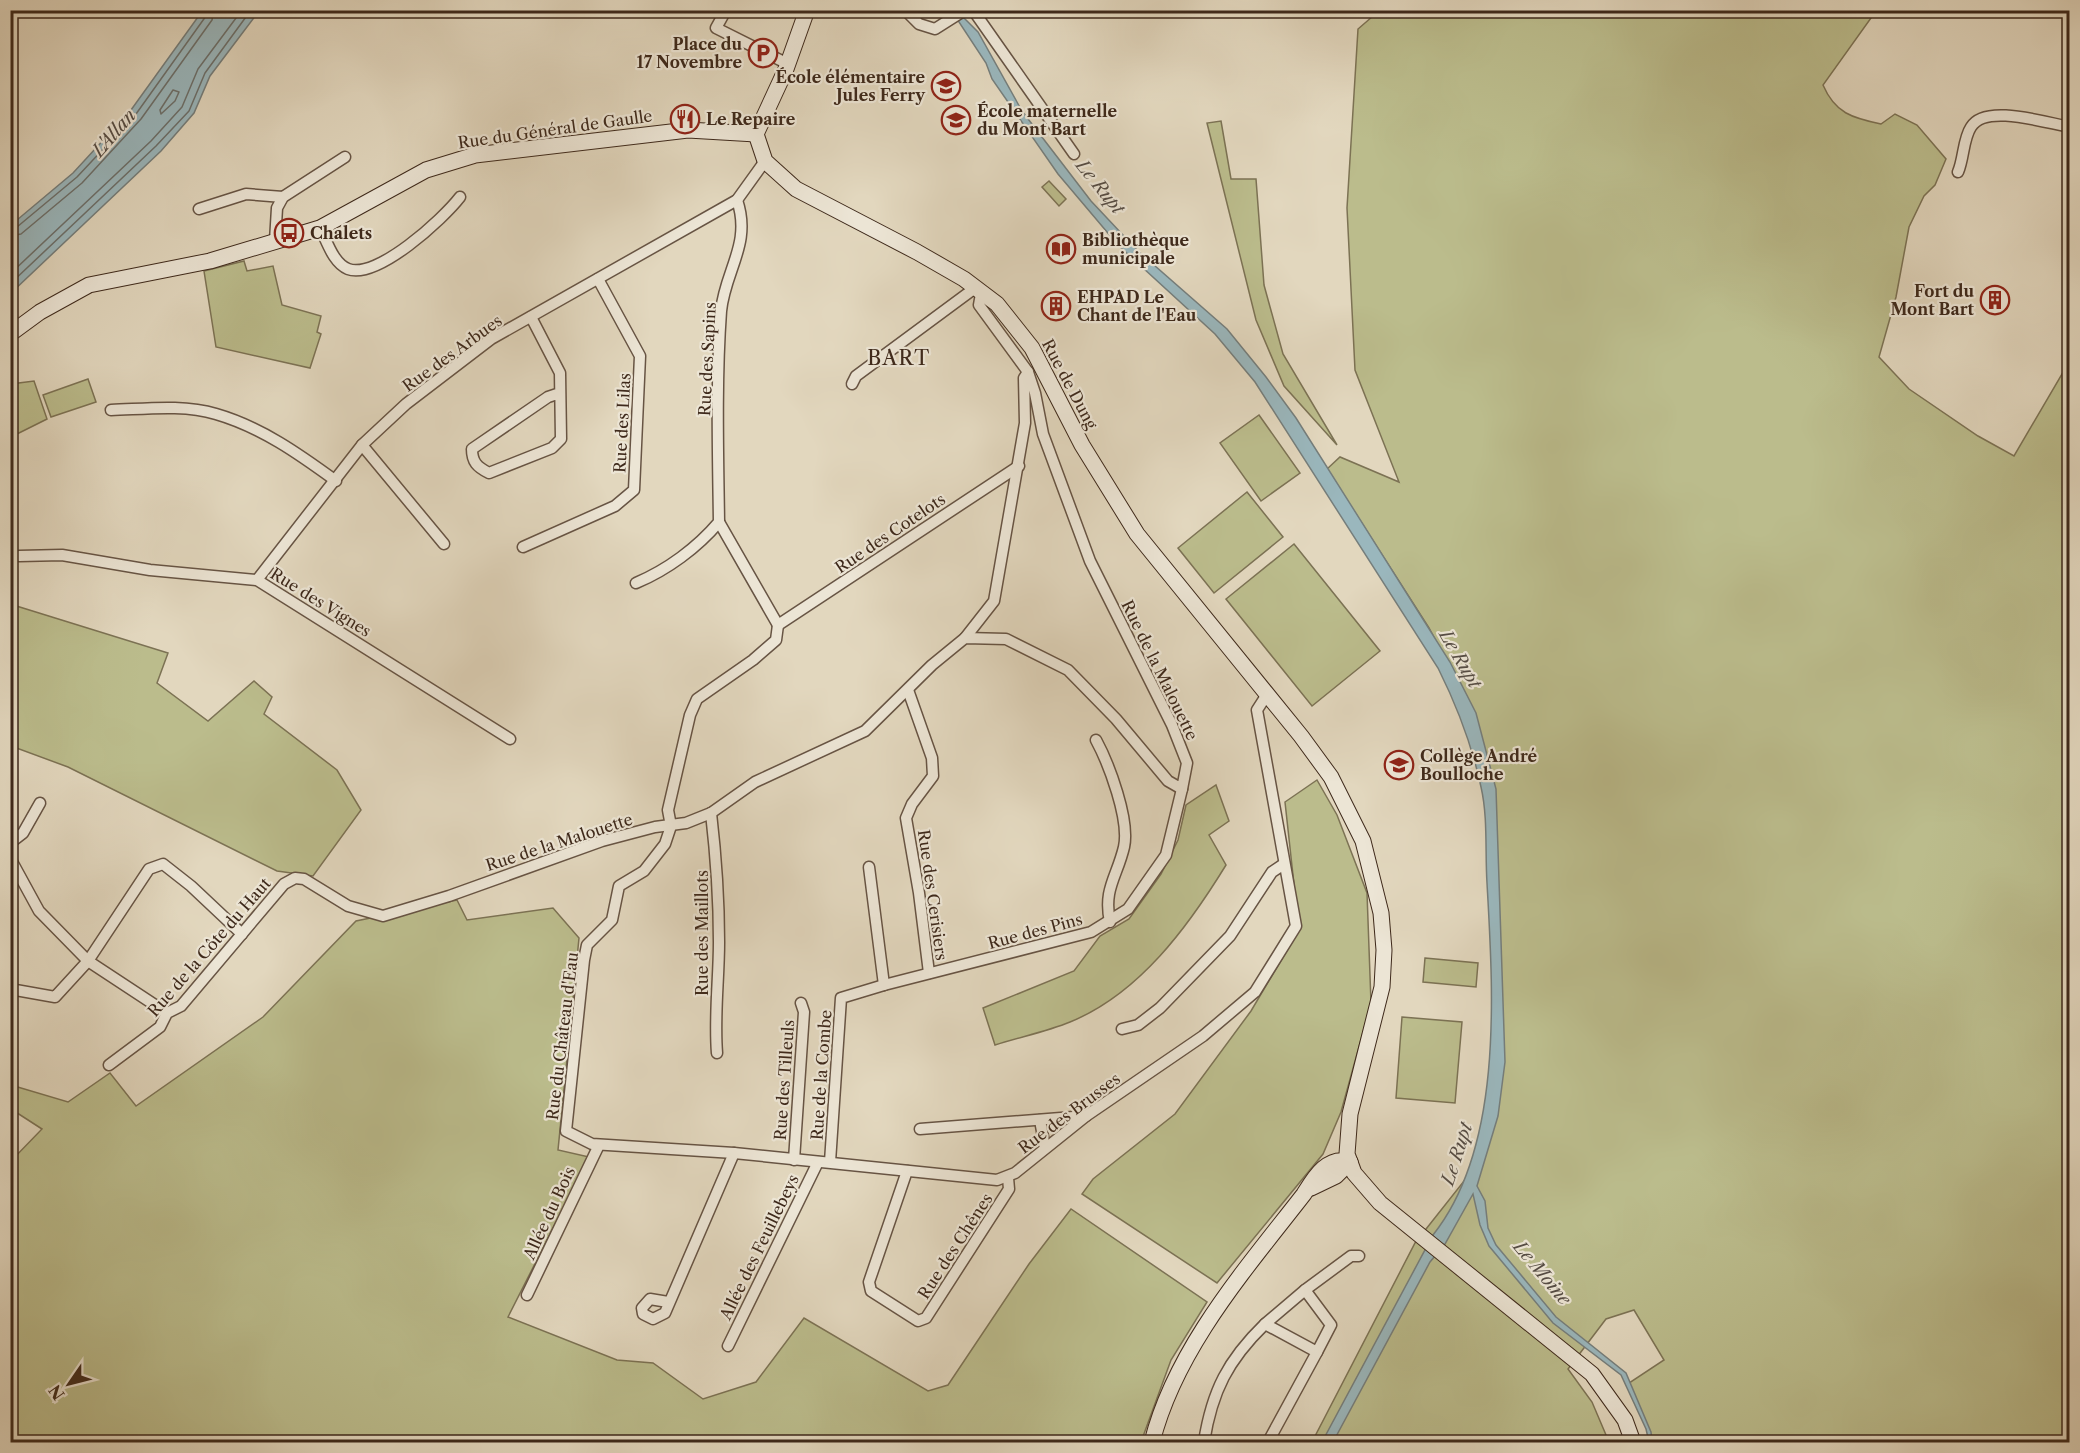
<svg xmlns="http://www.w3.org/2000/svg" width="2080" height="1453" font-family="'Libre Caslon Text',serif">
<rect width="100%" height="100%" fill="#e2d7be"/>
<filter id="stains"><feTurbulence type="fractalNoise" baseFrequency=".00333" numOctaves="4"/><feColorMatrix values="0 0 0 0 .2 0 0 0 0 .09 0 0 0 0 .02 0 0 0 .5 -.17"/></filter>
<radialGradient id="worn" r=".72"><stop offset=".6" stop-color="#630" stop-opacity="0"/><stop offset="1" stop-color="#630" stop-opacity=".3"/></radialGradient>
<!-- green -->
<g fill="#bbbc8c" stroke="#7c7254" stroke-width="1.5">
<path d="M1380 10 1876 11 1823 85C1835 113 1852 118 1881 124L1895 114 1917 125 1946 159 1935 185 1924 196 1909 227 1896 297 1879 357 1909 389 1978 436 2014 456 2069 362V1442H1652L1629 1383 1664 1360 1634 1310 1606 1319 1568 1369 1592 1402 1609 1442H1312L1415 1243 1472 1171 1499 1061 1492 802 1472 709 1429 628 1327 469 1340 457 1399 482 1355 370 1347 208 1358 29Z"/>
<polygon points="1221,121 1231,179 1256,179 1264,285 1283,354 1337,445 1284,386 1256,320 1207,123"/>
<polygon points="1049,181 1066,199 1059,206 1042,187"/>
<polygon points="244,261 247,271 273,266 282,305 321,316 317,332 321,334 310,368 216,347 204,271"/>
<polygon points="88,379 96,402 51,417 43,395"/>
<polygon points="34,381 47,419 11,437 11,384"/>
<polygon points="1259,415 1300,473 1261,501 1220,443"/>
<polygon points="1247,492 1283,537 1214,593 1178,548"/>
<polygon points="1294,544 1380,651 1312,706 1226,599"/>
<polygon points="10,604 168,653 157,683 208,721 254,681 272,697 264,714 337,770 361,810 313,876 277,871 68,767 11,746"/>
<polygon points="1317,780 1337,815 1367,893 1371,1003 1341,1112 1323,1154 1217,1283 1082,1194 1093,1179 1175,1114 1251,1011 1299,930 1285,802"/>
<path d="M1216 785 1229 821 1209 835 1226 865C1188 927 1139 994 1070 1022 1046 1032 1019 1037 995 1045L983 1008 1074 971 1100 936 1129 919 1161 874 1178 840 1186 805Z"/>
<polygon points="457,900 467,920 553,908 579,938 558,1150 589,1157 508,1317 617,1360 653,1363 703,1399 756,1382 804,1318 928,1391 948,1385 1029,1264 1071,1209 1207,1302 1171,1360 1141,1442 11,1442 10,1162 42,1129 11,1109 11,1085 68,1102 110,1073 136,1106 263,1017 356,921"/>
<polygon points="1425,958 1478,963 1476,987 1423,982"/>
<polygon points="1402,1017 1462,1022 1455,1103 1396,1098"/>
</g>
<!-- water -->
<g fill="#9ab7bd" stroke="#757e7c" stroke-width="1.5">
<polygon points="203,10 259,11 210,76 194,113 161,151 11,293 11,225 73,173 131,110"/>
<path d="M962 16 978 32 1022 111 1091 201 1138 251 1227 329 1266 377 1296 418 1450 662 1476 713 1496 789 1505 1062 1498 1116 1477 1186 1485 1201 1488 1228 1496 1245 1556 1317 1626 1373 1651 1432 1652 1442H1649L1646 1429 1621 1375 1553 1323 1489 1246 1480 1225 1473 1194 1445 1244 1430 1262 1333 1442H1322L1433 1235C1504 1146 1493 991 1487 883 1485 852 1488 817 1481 787 1472 745 1457 706 1438 668L1255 382 1215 334 1118 245 1058 174 992 79 986 63 957 19Z"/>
</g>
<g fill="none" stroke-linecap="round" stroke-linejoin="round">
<!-- shore -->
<g stroke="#6c706c" stroke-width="1.5">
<polygon points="173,90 179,92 175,101 161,114 160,110"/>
<polyline points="10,229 17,227 77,177 136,114 206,16 207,10"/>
<polyline points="10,236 21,234 82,183 141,119 212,20 214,10"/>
<polyline points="10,274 151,141 182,107 198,69 242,10"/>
<polyline points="10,284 156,146 189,111 205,73 251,10"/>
</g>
<!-- minor casing -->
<g stroke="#675444" stroke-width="13">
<g id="minor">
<polyline points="726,10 716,28 788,64"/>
<polyline points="905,10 919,24 935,29 965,10"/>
<polyline points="973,10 1074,154"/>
<path d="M1958 172C1964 158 1963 139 1971 127 1985 103 2046 123 2070 127"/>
<polyline points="199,209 246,194 283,197"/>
<path d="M320 228C327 241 333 263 348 269 377 280 443 219 460 197"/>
<polyline points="275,241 277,208 283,197 345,157"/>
<path d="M531 317 560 373 561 439 552 448 489 473C477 467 472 462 472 449L548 397 560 393"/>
<polyline points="852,384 856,376 975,288"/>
<path d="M111 410C145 409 183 404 216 414 261 427 299 454 336 481"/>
<polyline points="362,445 444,544"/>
<polyline points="719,522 778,625"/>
<polyline points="523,547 615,506 634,490 640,356 598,279"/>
<polyline points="19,556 62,555 150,570 257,580 510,739"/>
<polyline points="257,580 362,445 406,404 491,339 737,200 765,161"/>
<path d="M636 583C667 570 697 548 719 522 718 452 716 381 721 311 725 270 752 244 737 200"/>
<polyline points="778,625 776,640 753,660 697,699 690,715 668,810 671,826 665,844 644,871 619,886 612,920 587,945 584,960 566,1131 592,1144 734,1153 997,1180 1015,1173 1086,1116 1203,1036 1255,992 1296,926 1257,710 1266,696"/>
<polyline points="778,625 1019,466"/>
<polyline points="965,638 994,601 1025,423 1024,378 1028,372"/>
<polyline points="908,690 932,758 933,776 912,804 906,818 919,893 929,973"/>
<path d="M1096 740C1109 764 1130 820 1124 847 1117 877 1103 889 1110 922"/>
<path d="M711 813C716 856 719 899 719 942 719 979 714 1016 717 1053"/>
<polyline points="10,843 23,833 40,803"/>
<polyline points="10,858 39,911 88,961 167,1013"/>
<polyline points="869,867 884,985"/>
<polyline points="10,989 55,997 88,961 149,869 163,864 191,886 242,934"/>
<polyline points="1122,1029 1138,1025 1160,1008 1230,936 1272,872 1284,864"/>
<polyline points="109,1065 160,1027 167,1013 181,1006 284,884 295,878 304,879 348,906 383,916 449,896 602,841 655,827 686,823 711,813 755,782 865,731 932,665 965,638 1006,639 1068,670 1116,719 1168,781 1182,789 1187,763 1172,725 1090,561 1043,434 1035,393 1028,372 979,305 981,294"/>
<polyline points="1040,1120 1045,1148"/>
<polyline points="920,1129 1086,1116"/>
<polyline points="794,1160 804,1012 801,1003"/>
<polyline points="830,1162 841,998 884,985 1091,932 1128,909 1166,855 1182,789"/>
<polyline points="907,1171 869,1282 871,1291 918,1321 926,1318 1009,1189 1008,1178"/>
<polyline points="527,1295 599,1145"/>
<polyline points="668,1302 650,1299 642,1308 643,1314 653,1319 665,1313 734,1153"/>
<polyline points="1265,1324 1305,1290"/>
<polyline points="728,1346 818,1162"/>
<polyline points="1317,1352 1331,1325 1305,1290 1351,1256 1359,1256"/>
<path d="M1204 1442C1212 1391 1228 1360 1265 1324L1317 1352 1268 1442"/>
</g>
</g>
<!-- secondary casing -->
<g stroke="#3e291b" stroke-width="17">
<g id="secondary">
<polyline points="756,134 765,161 796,189 917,252 964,279 997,304 1032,348 1082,445 1137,534 1301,736 1331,777 1363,841 1381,913 1384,950 1382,987 1350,1114 1347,1154 1354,1173 1380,1203 1592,1374 1625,1420 1633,1442"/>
<polyline points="10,334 40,312 89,285 210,261 320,228 426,170 475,155 688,130 756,134 786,69 807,10"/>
<polyline points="1311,1188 1336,1176 1350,1162"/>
<path d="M1152 1442C1176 1348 1245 1270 1304 1194 1314 1178 1327 1155 1350 1162"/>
</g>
</g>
<!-- minor -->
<use href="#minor" stroke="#ece5d5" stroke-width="10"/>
<!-- secondary -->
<use href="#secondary" stroke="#ece5d5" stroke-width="15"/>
</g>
<!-- icons -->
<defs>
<g id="parking-ring" transform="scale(1.5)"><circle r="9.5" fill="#ece5d5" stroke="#8f2418" stroke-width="1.5"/><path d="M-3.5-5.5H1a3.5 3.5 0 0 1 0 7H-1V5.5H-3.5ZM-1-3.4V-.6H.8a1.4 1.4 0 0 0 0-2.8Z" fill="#8f2418"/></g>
<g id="school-ring" transform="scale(1.5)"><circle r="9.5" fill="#ece5d5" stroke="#8f2418" stroke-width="1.5"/><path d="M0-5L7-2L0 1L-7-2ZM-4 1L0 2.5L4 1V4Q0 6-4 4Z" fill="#8f2418"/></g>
<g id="restaurant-ring" transform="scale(1.5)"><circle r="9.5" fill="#ece5d5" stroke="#8f2418" stroke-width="1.5"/><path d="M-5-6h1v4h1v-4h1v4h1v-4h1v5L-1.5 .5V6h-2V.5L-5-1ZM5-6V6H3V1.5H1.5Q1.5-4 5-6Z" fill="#8f2418"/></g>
<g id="bus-ring" transform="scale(1.5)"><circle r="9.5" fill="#ece5d5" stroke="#8f2418" stroke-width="1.5"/><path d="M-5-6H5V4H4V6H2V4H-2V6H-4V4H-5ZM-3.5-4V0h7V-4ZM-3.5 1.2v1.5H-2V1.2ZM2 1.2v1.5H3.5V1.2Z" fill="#8f2418"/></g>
<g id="library-ring" transform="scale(1.5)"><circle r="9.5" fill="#ece5d5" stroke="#8f2418" stroke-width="1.5"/><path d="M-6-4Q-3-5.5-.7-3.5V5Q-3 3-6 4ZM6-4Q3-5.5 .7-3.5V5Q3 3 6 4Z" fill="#8f2418"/></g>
<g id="building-ring" transform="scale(1.5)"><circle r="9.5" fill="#ece5d5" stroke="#8f2418" stroke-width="1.5"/><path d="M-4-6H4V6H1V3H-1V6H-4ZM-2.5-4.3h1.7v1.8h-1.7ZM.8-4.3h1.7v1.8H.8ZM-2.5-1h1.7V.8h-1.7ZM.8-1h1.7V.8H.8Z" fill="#8f2418"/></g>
</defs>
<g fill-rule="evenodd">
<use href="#parking-ring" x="763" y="53"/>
<use href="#school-ring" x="946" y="86"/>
<use href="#restaurant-ring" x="685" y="119"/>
<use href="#school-ring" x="956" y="120"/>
<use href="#bus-ring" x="289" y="233"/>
<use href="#library-ring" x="1061" y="249"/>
<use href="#building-ring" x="1995" y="300"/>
<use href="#building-ring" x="1056" y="306"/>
<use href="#school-ring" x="1399" y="765"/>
</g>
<g text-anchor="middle" stroke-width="4.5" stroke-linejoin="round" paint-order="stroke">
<!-- poi labels -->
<g font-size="16" font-weight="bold" fill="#3e291b" stroke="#ece5d5" text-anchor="start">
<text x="742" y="50" text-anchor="end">Place du<tspan x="742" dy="18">17 Novembre</tspan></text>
<text x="925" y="83" text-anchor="end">École élémentaire<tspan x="925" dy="18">Jules Ferry</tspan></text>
<text x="977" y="117">École maternelle<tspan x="977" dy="18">du Mont Bart</tspan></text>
<text x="706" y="125">Le Repaire</text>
<text x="310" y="239">Chalets</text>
<text x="1082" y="246">Bibliothèque<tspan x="1082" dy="18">municipale</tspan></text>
<text x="1974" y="297" text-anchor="end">Fort du<tspan x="1974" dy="18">Mont Bart</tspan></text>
<text x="1077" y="303">EHPAD Le<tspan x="1077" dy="18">Chant de l'Eau</tspan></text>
<text x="1420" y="762">Collège André<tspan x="1420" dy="18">Boulloche</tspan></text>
</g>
<!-- street labels -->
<g font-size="16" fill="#3e291b" stroke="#ece5d5">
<text transform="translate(555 129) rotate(-8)" y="6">Rue du Général de Gaulle</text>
<text transform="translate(452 353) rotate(-36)" y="6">Rue des Arbues</text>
<text transform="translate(707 359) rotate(-87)" y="6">Rue des Sapins</text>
<text transform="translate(1070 384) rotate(62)" y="6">Rue de Dung</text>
<text transform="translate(622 423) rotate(-87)" y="6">Rue des Lilas</text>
<text transform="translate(890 533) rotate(-34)" y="6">Rue des Cotelots</text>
<text transform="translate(321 602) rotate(32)" y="6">Rue des Vignes</text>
<text transform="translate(1160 670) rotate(64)" y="6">Rue de la Malouette</text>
<text transform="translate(559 842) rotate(-18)" y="6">Rue de la Malouette</text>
<text transform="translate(933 895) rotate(82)" y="6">Rue des Cerisiers</text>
<text transform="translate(1035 931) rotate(-15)" y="6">Rue des Pins</text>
<text transform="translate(702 933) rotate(-90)" y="6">Rue des Maillots</text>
<text transform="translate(209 947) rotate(-49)" y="6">Rue de la Côte du Haut</text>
<text transform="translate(562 1036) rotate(-83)" y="6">Rue du Château d'Eau</text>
<text transform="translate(821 1075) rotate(-86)" y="6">Rue de la Combe</text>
<text transform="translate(784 1080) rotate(-86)" y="6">Rue des Tilleuls</text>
<text transform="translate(1069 1113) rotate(-37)" y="6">Rue des Brusses</text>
<text transform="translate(549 1213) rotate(-65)" y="6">Allée du Bois</text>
<text transform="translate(955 1246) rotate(-57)" y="6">Rue des Chênes</text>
<text transform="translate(759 1247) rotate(-64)" y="6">Allée des Feuillebeys</text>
</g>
<!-- water labels -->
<g font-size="18" font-style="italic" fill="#554c44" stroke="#ece5d5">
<text transform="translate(114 133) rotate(-49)" y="6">L'Allan</text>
<text transform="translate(1100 187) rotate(51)" y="6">Le Rupt</text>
<text transform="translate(1460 659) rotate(60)" y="6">Le Rupt</text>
<text transform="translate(1457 1154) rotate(-72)" y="6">Le Rupt</text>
<text transform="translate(1542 1273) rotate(50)" y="6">Le Moine</text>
</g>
<!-- quarter labels -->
<g font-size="20" letter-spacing="1.5" fill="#3e291b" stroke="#ece5d5">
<text x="899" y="365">BART</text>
</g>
</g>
<!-- margin -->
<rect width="2080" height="1453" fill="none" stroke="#e2d7be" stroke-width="36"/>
<rect x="12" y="12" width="2056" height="1429" fill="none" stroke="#3e291b" stroke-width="3"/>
<rect x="18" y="18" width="2044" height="1417" fill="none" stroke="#3e291b" stroke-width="1.5"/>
<!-- north arrow -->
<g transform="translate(69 1384) rotate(235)" stroke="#ece5d5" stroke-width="4.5" paint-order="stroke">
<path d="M0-4.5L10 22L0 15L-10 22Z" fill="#3e291b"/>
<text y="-9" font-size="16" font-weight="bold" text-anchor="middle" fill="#3e291b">N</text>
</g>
<rect width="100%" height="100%" filter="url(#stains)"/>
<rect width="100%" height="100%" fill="url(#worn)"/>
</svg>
